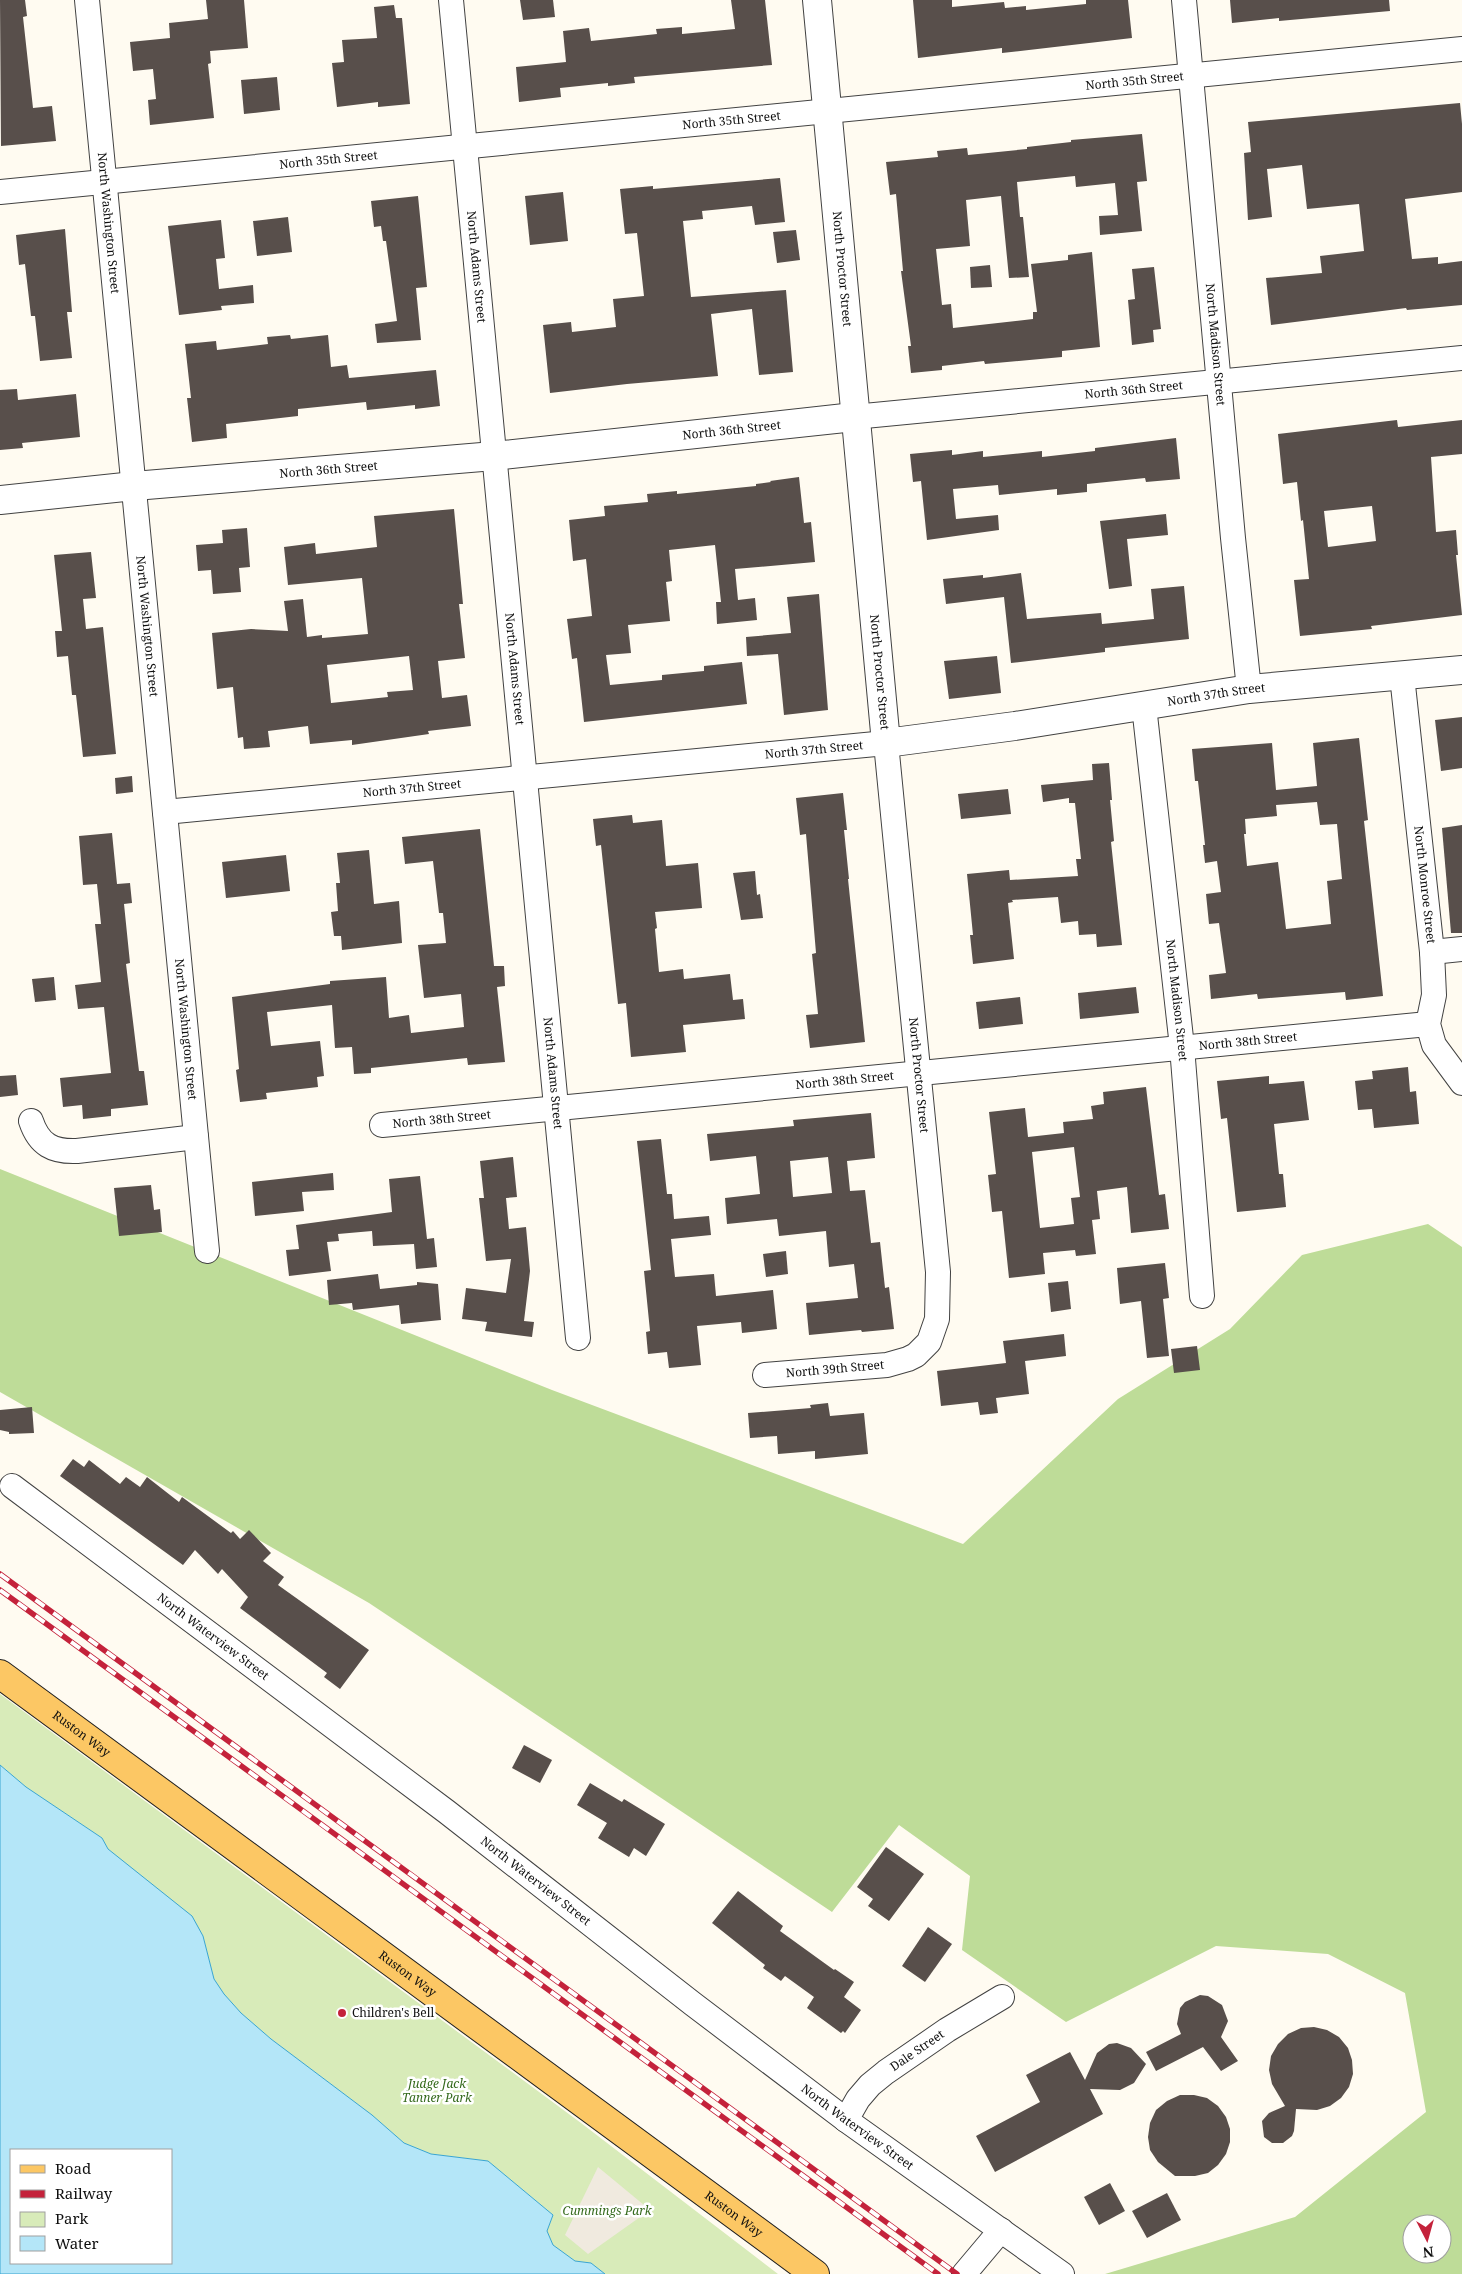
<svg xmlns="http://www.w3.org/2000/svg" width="1462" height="2274" font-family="'Noto Serif',serif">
<rect width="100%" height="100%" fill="#fffbf1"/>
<!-- green -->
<polygon fill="#d8ebb9" points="0,1694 581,2123 778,2274 605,2274 591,2263 575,2261 553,2245 547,2231 553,2215 488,2161 431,2154 404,2143 372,2115 271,2039 241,2013 224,1994 214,1979 203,1936 108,1849 102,1838 26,1787 0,1765"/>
<!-- forest -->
<path fill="#bedc98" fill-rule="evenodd" d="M0 1169 552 1390 963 1544 1118 1399 1230 1329 1302 1255 1428 1224 1462 1247V2274H1105L1295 2217 1426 2112 1405 1993 1328 1954 1216 1946 1066 2022 962 1950 970 1876 899 1825 832 1912 369 1603 0 1392ZM1412 2224H1442V2254H1412Z"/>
<!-- plaza -->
<polygon fill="#f0eadf" points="598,2167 650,2210 588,2254 565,2235"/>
<!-- water -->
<path fill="#b4e6f8" stroke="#39a5d1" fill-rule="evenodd" d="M0 1765 26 1787 102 1838 108 1849 192 1916 203 1936 214 1979 224 1994 241 2013 271 2039 372 2115 404 2143 431 2154 488 2161 553 2215 547 2231 553 2245 575 2261 591 2263 605 2274H0ZM11 2150H171V2263H11Z"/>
<!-- building -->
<g fill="#584f4b" fill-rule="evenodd">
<polygon points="0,0 25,0 27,16 23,17 33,108 52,106 56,141 1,146"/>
<polygon points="206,0 244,0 248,48 210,51 211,63 208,64 214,118 150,125 148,100 156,99 153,69 133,71 130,42 170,38 169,23 208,19"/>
<polygon points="520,0 553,0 555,17 523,20"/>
<polygon points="731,0 765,0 772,65 634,77 635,83 608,86 608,83 560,88 561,97 519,102 516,67 566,62 563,31 589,28 591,41 657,34 656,29 682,27 682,34 735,29"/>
<polygon points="913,0 952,0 952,7 1004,2 1005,8 1026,6 1026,10 1086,4 1086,0 1128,0 1132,38 1002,53 1002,48 918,58"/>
<polygon points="1230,0 1389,0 1390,11 1279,21 1279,18 1232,23"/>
<polygon points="394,5 396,18 402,18 410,104 378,107 378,102 337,107 332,63 344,62 342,40 377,38 374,7"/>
<polygon points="277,77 280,110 244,114 241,80"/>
<polygon points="1460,103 1462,124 1462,192 1405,199 1412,259 1438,257 1438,264 1462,261 1462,305 1407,310 1406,308 1271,325 1266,278 1322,273 1320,256 1364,251 1359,204 1307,209 1302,165 1267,169 1272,217 1248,220 1244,153 1251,152 1248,122"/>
<polygon points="1142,134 1147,181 1137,182 1142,231 1100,235 1099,216 1118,215 1115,183 1076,187 1075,176 1017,182 1020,217 1023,217 1029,277 1009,278 1001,196 966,200 970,246 936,249 942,305 951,304 953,328 1033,319 1033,312 1037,312 1031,264 1068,260 1068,255 1092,252 1100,347 1062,351 1062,357 985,364 984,361 942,366 942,370 911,373 908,346 911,346 901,271 903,271 896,194 890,195 886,162 938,157 937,151 967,148 968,155 1027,149 1027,147 1071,142 1071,140"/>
<polygon points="780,178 785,222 755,225 752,206 702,211 703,219 683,221 691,297 786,290 793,372 759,375 752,309 711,314 718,376 627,384 550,393 543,325 571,322 572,332 616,327 613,299 644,296 637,233 625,234 620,189 653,186 653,189"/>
<polygon points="563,192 568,241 530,245 525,196"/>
<polygon points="418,196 427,287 416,288 421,340 377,343 375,324 397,321 386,241 383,241 381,226 374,227 371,201"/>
<polygon points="288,217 292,252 257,256 253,221"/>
<polygon points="221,220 225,258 216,259 219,289 253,285 254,303 221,306 222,310 179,315 168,226"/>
<polygon points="65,229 72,312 67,312 72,358 40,361 35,316 31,316 25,264 19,265 16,235"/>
<polygon points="796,230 800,260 777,263 773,232"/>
<polygon points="990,265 992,287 971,288 970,267"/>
<polygon points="1154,267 1161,329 1153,330 1154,342 1132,345 1128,300 1135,299 1132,269"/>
<polygon points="290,335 291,339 328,335 331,367 347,365 349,378 436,370 440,406 415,409 415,405 367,410 366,402 298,409 298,416 226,424 227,438 192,442 187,398 191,398 185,344 216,341 217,350 268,344 267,337"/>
<polygon points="17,389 18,400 76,394 80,437 22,443 23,448 0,450 0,390"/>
<path d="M1397 420 1398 427 1462 420V454L1431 457 1436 532 1456 530 1458 555H1456L1462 615 1371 626 1372 629 1300 636 1294 580 1309 579 1303 520 1301 521 1297 482 1283 484 1278 434ZM1372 506 1376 541 1328 547 1324 511Z"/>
<polygon points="1176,438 1180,479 1146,482 1145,478 1087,484 1087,492 1057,495 1057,489 999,495 998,485 953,489 956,519 998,515 999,530 927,540 921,481 913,482 910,454 952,450 952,455 983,451 983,457 1042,451 1042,457 1095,451 1095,448"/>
<polygon points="799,477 804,523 811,522 815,562 735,569 738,600 755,598 757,620 717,624 716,602 721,602 715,545 669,550 672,581 666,582 670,621 628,625 631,653 606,655 610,685 662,680 662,675 704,671 704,666 742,662 747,704 584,722 577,658 572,659 567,619 592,616 586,559 573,561 569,520 605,516 604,506 648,502 647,494 677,491 677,494 756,486 756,484 771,482 770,481"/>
<path d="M454 509 463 604H459L465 658 438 661 442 698 467 695 471 726 428 731 429 734 352 745V740L310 744 308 726 268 731 270 747 244 749 243 737 238 738 233 687 217 689 212 633 251 629 288 631 284 601 303 599 307 637 322 635V638L368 634 362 578 288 585 284 547 315 543 316 554 377 547 374 516ZM409 656 413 690 387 692 388 697 331 703 327 665Z"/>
<polygon points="1166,514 1168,535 1127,539 1132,586 1109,589 1100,521"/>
<polygon points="247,528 250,567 239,568 241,592 213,594 211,570 198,571 196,545 223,543 222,530"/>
<polygon points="91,552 96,598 83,599 86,629 103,627 116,754 83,757 76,695 72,695 68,656 57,657 55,631 62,631 54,555"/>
<polygon points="1021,573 1027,619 1101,613 1102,624 1154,619 1151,589 1184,586 1189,639 1105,648 1105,652 1011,663 1004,597 946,604 943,579 983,575 983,578"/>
<polygon points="819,594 828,710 784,715 778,654 747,656 746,637 791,633 787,597"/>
<polygon points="997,656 1001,693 949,699 944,661"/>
<polygon points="1462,717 1462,768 1441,771 1435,720"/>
<path d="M1359 738 1368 820 1364 821 1383 996 1346 1000 1345 992 1258 999 1257 994 1211 999 1209 975 1226 973 1219 923 1209 924 1206 894 1221 892 1217 861 1205 863 1203 845H1205L1198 781H1195L1192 749 1272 743 1276 790 1317 786 1313 743ZM1317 802 1320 825 1337 824 1342 879 1327 881 1331 924 1286 929 1278 862 1247 866 1244 834H1246L1245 819 1277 816 1276 805Z"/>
<polygon points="1109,763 1112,800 1110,800 1114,841 1111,842 1122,945 1097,947 1096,934 1079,935 1078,921 1061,923 1058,897 1012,900 1013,902 1008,903 1014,959 973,964 970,935 973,935 967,874 1009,870 1010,880 1078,876 1076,859 1081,859 1075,803 1069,803 1069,798 1043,802 1041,785 1093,780 1092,764"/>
<polygon points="132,776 133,792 116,794 115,778"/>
<polygon points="1008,789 1011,814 961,819 958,794"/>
<polygon points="843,793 847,830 844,830 849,879 848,879 865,1042 810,1048 806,1015 818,1014 812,954 816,953 806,834 800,835 796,798"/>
<polygon points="632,815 633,823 662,820 666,866 698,863 702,908 655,912 657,928 655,929 659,972 683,969 684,979 730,974 733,1000 743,999 745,1019 683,1025 686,1052 631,1057 626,1003 618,1004 601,845 596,846 593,819"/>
<polygon points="1462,825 1462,933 1451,933 1442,828"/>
<polygon points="480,829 494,966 504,966 505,986 497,987 505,1062 468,1065 467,1058 371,1068 371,1073 354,1074 352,1047 335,1048 332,1005 267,1012 271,1046 320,1041 324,1076 317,1077 318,1087 266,1093 267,1099 240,1102 236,1070 239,1069 232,997 330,984 330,981 386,977 389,1018 409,1015 411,1033 464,1027 461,994 424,998 418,945 446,943 443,913 439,913 433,861 405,864 402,837"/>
<polygon points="112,833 117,884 130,883 132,903 124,904 130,963 126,964 139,1071 144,1071 148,1105 111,1109 111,1116 83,1119 82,1105 63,1107 60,1078 111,1073 104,1007 78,1009 75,985 101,982 95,924 101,924 97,884 83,885 79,836"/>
<polygon points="369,850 374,904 399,901 402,943 342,950 341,936 334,936 331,912 338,911 336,883 340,883 337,853"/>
<polygon points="286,855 290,891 226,898 222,862"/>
<polygon points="755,871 757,895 760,894 763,918 741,920 733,873"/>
<polygon points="54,977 56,1000 35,1002 32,979"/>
<polygon points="1136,987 1139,1013 1080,1019 1078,993"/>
<polygon points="1020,997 1023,1024 979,1029 976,1002"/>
<polygon points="1408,1067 1410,1092 1416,1091 1419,1124 1374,1128 1372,1109 1358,1110 1355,1081 1373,1079 1372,1071"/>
<polygon points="16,1075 18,1095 0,1097 0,1076"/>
<polygon points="1269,1076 1269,1084 1304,1081 1309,1120 1274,1124 1279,1174 1283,1174 1286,1207 1237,1212 1227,1118 1221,1119 1217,1081"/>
<path d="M1146 1087 1159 1195 1165 1194 1169 1229 1131 1233 1127 1187 1097 1191 1100 1219 1092 1220 1096 1254 1076 1256 1075 1250 1043 1253 1045 1274 1009 1278 1002 1211 992 1212 988 1175 996 1174 989 1112 1025 1108 1028 1137 1064 1133 1063 1122 1093 1119 1091 1106 1104 1104 1103 1092ZM1074 1147 1080 1197 1071 1198 1074 1224 1040 1228 1032 1152Z"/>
<path d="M871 1113 875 1158 847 1161 850 1191 865 1190 871 1243 880 1242 885 1288 889 1287 894 1329 862 1332 861 1330 809 1335 806 1303 858 1298 854 1264 829 1267 826 1231 779 1236 777 1219 727 1224 725 1198 760 1194 756 1156 710 1161 707 1134 794 1126 793 1120ZM828 1157 832 1193 793 1197 790 1161Z"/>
<polygon points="661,1139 667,1194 672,1194 674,1219 709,1216 711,1235 671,1239 675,1277 714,1274 716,1296 773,1290 777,1329 742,1333 741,1322 697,1326 701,1365 669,1368 667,1352 648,1354 646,1332 650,1331 644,1271 651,1270 637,1141"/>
<polygon points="513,1157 517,1197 506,1198 509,1229 526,1227 530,1271 524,1321 534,1322 532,1337 485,1331 487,1322 462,1319 466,1288 506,1293 511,1259 486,1261 479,1198 484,1198 480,1161"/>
<polygon points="333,1173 334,1190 302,1192 304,1211 255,1216 252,1182"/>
<polygon points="420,1176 427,1239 434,1238 437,1267 416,1269 414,1244 373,1246 372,1231 338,1234 339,1241 327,1242 331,1271 289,1276 286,1250 299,1249 296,1225 392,1212 389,1179"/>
<polygon points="151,1185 154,1210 160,1209 162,1232 119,1236 114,1188"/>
<polygon points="786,1251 788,1274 766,1277 763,1254"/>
<polygon points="1165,1263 1169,1298 1163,1299 1169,1356 1147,1358 1141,1301 1120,1304 1117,1268"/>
<polygon points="378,1274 380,1289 417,1285 417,1282 438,1284 441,1320 401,1324 399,1305 353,1310 352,1303 329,1305 327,1280"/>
<polygon points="1068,1281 1071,1309 1051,1312 1048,1283"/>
<polygon points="1064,1334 1066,1356 1025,1361 1029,1394 996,1398 998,1413 980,1415 978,1402 941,1406 937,1371 1006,1363 1003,1341"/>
<polygon points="1197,1346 1200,1370 1174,1373 1171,1349"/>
<polygon points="828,1403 830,1416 864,1413 868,1454 815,1459 815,1451 778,1454 777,1436 750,1438 748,1413 811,1408 810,1405"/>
<polygon points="32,1407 34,1433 9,1434 9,1432 0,1430 0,1410"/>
<polygon points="73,1459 84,1467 89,1460 120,1484 126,1477 140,1487 147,1477 179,1502 182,1497 231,1533 233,1531 240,1539 249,1530 271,1553 263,1561 284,1577 278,1585 369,1650 340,1689 324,1677 327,1673 240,1608 248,1597 222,1569 218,1574 195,1550 183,1565 60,1476"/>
<polygon points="524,1745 552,1760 540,1783 512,1768"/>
<polygon points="590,1783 622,1802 624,1799 665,1824 646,1856 634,1848 629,1857 598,1838 607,1823 577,1805"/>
<polygon points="886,1847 924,1874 889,1921 868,1906 873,1899 857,1887"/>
<polygon points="738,1891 783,1926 780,1931 834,1970 835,1969 854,1982 844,1997 861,2010 845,2033 843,2031 841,2033 807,2008 814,1997 785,1976 781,1981 763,1968 765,1965 712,1923"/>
<polygon points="928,1927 952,1944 925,1982 902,1966"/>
<polygon points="1200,1995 1208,1996 1222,2005 1228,2021 1221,2037 1238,2061 1221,2071 1203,2047 1156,2071 1146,2052 1181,2034 1177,2024 1180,2008 1185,2002"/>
<polygon points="1314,2027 1327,2030 1339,2037 1348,2048 1352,2060 1353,2074 1349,2087 1341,2098 1330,2106 1317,2110 1296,2109 1294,2131 1292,2136 1283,2143 1272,2143 1264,2137 1262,2121 1269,2113 1285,2106 1272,2084 1269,2070 1271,2056 1278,2044 1288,2034 1301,2028"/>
<polygon points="1117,2043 1131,2048 1146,2064 1134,2083 1120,2090 1090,2089 1103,2114 995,2172 976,2136 1040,2102 1026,2075 1070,2052 1085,2080 1097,2053 1109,2044"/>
<polygon points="1180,2095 1194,2095 1207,2098 1218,2106 1226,2117 1230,2129 1230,2142 1226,2154 1218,2165 1208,2173 1195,2176 1175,2176 1158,2162 1150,2150 1148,2137 1150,2123 1156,2110 1167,2101"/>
<polygon points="1110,2183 1125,2211 1099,2225 1084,2197"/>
<polygon points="1167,2193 1181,2220 1147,2238 1132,2211"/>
</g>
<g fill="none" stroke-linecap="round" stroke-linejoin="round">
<!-- minor casing -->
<g stroke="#424242" stroke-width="26">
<g id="minor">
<path id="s1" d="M87 0 207 1251"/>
<path id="s2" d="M451 0 578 1338"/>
<path id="s3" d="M1184 0 1233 538 1249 689"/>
<path id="s4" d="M0 192 1462 49"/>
<path id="s5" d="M854 417 1462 358"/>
<path id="s6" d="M1402 676 1432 952 1434 995 1428 1024 1434 1045 1462 1083"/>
<path id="s7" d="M1144 706 1182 1047 1202 1296"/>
<path id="s8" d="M165 812 886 743 938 1272 937 1319 929 1342 916 1355 908 1359 887 1365 765 1375"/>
<polyline points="1432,952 1462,949"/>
<path d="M31 1121C39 1145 53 1152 77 1151L196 1137"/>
<path id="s9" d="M382 1125 1428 1024"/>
<path id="s10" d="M12 1486 447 1812 693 2004 846 2120 1062 2274"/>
<path id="s11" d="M846 2120 858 2099 870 2085 886 2072 947 2030 1002 1997"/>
<polyline points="964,2274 1001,2230"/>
</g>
</g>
<!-- tertiary casing -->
<g stroke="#424242" stroke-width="30">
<g id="tertiary">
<path id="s12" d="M817 0 886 743 1015 726 1249 689 1462 670"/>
<path id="s13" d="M0 500 134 486 494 456 854 417"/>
</g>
</g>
<!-- primary casing -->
<g stroke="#202020" stroke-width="30">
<g id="primary">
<path id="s14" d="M0 1674 815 2274"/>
</g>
</g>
<!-- minor -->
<use href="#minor" stroke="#fff" stroke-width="24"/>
<!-- tertiary -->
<use href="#tertiary" stroke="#fff" stroke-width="28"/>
<!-- primary -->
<use href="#primary" stroke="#fcc764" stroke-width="28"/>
<!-- rail casing -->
<g stroke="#c4223b" stroke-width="5.5">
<g id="rail">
<polyline points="0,1574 957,2274"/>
<polyline points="0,1590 938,2274"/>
</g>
</g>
<!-- rail -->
<use href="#rail" stroke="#fff" stroke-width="4" stroke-dasharray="11" stroke-linecap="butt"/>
</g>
<!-- markers -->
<circle fill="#c4223b" stroke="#fff" stroke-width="2" cx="342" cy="2013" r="5"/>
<g text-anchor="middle" stroke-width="5" stroke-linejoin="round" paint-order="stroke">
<!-- street labels -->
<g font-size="12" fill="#0f0f0f" stroke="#fff">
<text dy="4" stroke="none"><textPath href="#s4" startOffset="1140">North 35th Street</textPath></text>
<text dy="4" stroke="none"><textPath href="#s4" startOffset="735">North 35th Street</textPath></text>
<text dy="4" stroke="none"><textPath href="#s4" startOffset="330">North 35th Street</textPath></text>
<text dy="4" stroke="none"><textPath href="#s1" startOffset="224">North Washington Street</textPath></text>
<text dy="4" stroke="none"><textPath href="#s2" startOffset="268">North Adams Street</textPath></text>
<text dy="4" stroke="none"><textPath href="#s12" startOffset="270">North Proctor Street</textPath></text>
<text dy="4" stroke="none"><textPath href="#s3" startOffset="346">North Madison Street</textPath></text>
<text dy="4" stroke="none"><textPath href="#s5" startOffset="281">North 36th Street</textPath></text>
<text dy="4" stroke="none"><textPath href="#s13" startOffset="735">North 36th Street</textPath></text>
<text dy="4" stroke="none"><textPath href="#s13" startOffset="330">North 36th Street</textPath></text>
<text dy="4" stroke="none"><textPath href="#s1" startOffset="629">North Washington Street</textPath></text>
<text dy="4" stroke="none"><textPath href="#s2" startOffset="672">North Adams Street</textPath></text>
<text dy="4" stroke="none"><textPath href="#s12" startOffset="675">North Proctor Street</textPath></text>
<text dy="4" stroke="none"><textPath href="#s12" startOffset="1080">North 37th Street</textPath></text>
<text dy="4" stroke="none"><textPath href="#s8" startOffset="652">North 37th Street</textPath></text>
<text dy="4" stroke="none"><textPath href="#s8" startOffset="248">North 37th Street</textPath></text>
<text dy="4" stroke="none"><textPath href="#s6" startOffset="210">North Monroe Street</textPath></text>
<text dy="4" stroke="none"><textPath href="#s7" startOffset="296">North Madison Street</textPath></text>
<text dy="4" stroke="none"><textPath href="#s1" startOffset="1034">North Washington Street</textPath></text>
<text dy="4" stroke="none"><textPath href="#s9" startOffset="870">North 38th Street</textPath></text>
<text dy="4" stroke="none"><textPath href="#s2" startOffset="1078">North Adams Street</textPath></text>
<text dy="4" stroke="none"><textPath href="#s8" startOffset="1058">North Proctor Street</textPath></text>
<text dy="4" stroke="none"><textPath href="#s9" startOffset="465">North 38th Street</textPath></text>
<text dy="4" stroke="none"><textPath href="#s9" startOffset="60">North 38th Street</textPath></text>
<text transform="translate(835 1369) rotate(-5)" y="4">North 39th Street</text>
<text dy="4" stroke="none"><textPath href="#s10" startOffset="251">North Waterview Street</textPath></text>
<text dy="4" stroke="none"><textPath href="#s14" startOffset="101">Ruston Way</textPath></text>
<text dy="4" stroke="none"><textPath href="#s10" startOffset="656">North Waterview Street</textPath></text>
<text dy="4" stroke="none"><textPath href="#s14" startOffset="506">Ruston Way</textPath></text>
<text dy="4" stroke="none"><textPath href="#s11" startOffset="101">Dale Street</textPath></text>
<text dy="4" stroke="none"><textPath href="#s10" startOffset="1061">North Waterview Street</textPath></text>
<text dy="4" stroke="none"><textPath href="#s14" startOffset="911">Ruston Way</textPath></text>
</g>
<!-- poi labels -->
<g font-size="12" fill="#0f0f0f" stroke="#fff" text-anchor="start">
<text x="352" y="2017">Children's Bell</text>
</g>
<!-- park labels -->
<g font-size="12" font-style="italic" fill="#356a1d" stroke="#fff">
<text x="437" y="2088">Judge Jack<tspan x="437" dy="14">Tanner Park</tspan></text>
<text x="607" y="2215">Cummings Park</text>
</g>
</g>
<!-- legend -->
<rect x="10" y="2149" width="162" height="115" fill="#ffffff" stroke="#9f9f9f"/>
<rect x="20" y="2165" width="25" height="8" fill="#fcc764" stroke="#9f9f9f"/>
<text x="55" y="2174" font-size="15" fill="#0f0f0f">Road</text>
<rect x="20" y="2190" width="25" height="8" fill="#c4223b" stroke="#9f9f9f"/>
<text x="55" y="2199" font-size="15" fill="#0f0f0f">Railway</text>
<rect x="20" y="2212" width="25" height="15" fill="#d8ebb9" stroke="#9f9f9f"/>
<text x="55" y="2224" font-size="15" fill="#0f0f0f">Park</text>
<rect x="20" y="2236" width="25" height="15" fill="#b4e6f8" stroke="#9f9f9f"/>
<text x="55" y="2249" font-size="15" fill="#0f0f0f">Water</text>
<!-- north arrow -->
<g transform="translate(1427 2239) rotate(174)"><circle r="24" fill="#ffffff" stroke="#9f9f9f"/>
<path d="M0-4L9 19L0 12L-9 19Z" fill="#c4223b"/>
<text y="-8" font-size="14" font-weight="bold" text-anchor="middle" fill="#0f0f0f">N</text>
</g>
</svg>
